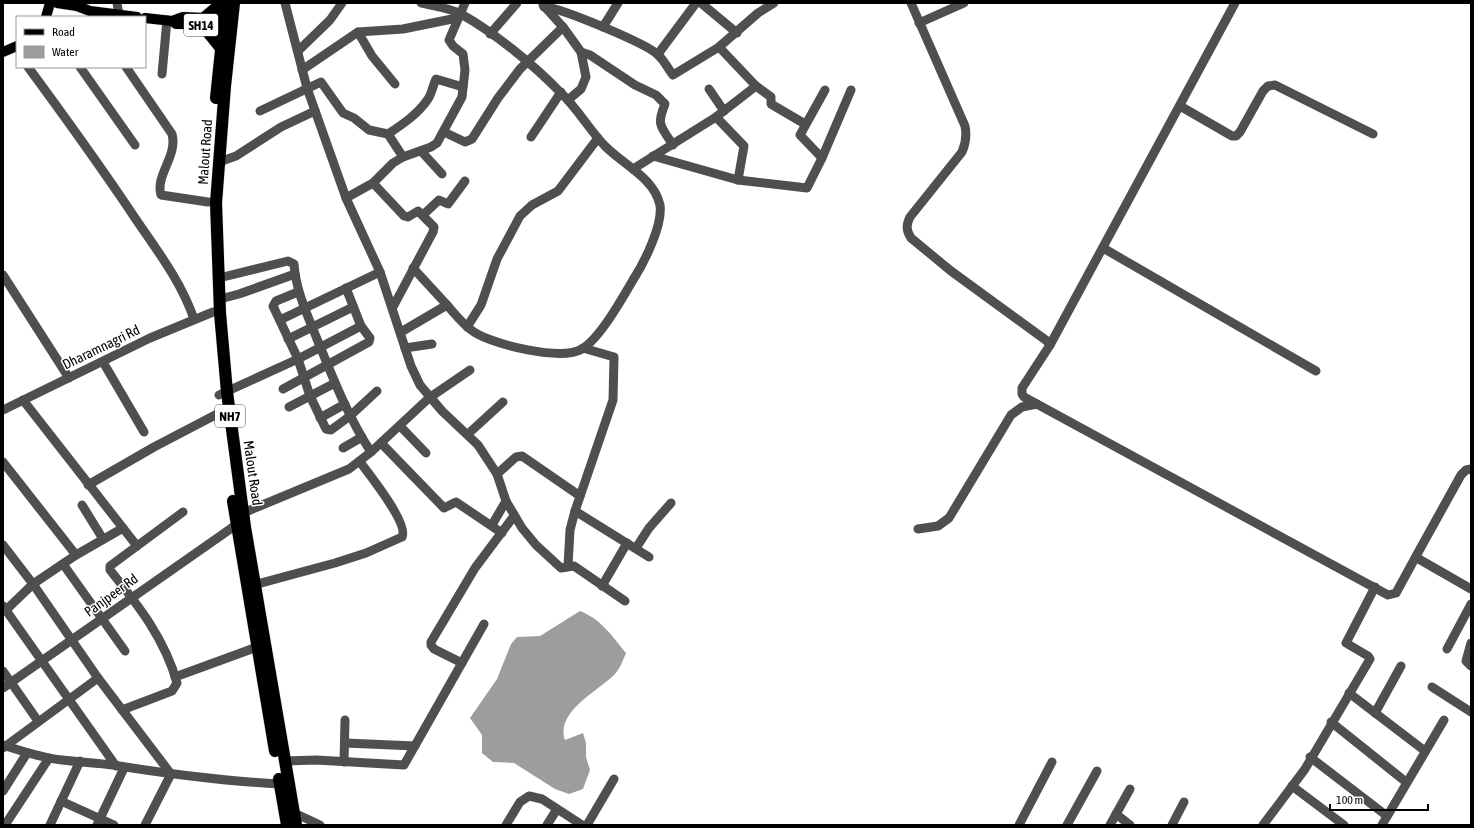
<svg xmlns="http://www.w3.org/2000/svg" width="1474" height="828" font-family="'Asap Condensed',sans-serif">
<rect width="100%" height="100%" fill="#fff"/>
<!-- water -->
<path fill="#9d9d9d" d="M580 611C601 619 612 636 626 653 623 660 620 669 614 675 598 691 555 712 565 740L583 733 586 743V757L590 770 583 789 569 794 555 789 514 763 493 762 482 753V735L470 718 497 679 511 644 517 637 540 636Z"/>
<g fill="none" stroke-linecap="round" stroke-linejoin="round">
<!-- major casing -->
<g stroke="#dbdbdb" stroke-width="11">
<g id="major">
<polyline points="57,3 77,6 90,11 137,17"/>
<polyline points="46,17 50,3"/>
<polyline points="145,18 172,21 176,24 183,24 230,27"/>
<polyline points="172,21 183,17 231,19"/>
<polyline points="3,52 17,46"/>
</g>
</g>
<!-- highway casing -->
<g stroke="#dbdbdb" stroke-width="13">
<g id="highway">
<polyline points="234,3 225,86 216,203 220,313 227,392 245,527 296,825"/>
<polyline points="204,18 222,3"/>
<polyline points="203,26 220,47"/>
<polyline points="216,98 226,3"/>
<polyline points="233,501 275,751"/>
<polyline points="279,779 287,825"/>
</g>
</g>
<!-- minor -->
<g stroke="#4f4f4f" stroke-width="9">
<polyline points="117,3 119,15"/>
<polyline points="285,3 307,88 346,198 380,272 411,366 420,385 442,411 478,445 497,474 506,501 522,528 536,545 561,568 574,566 625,601"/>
<polyline points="701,3 737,33"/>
<path d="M911 3 965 126C967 136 966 143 962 152L910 217C906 225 906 230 911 238L951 271 1047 341 1050 345 1022 388V394L1024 397 1388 595 1396 593 1414 560 1417 558 1471 589"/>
<polyline points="543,5 563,27 581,52 586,77 581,89 568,100"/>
<path d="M544 7C559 7 648 44 658 55 664 60 668 69 673 75L719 47 758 13 774 3"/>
<polyline points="919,23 964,3"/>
<polyline points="603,27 618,3"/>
<polyline points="358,32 372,56 395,84"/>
<polyline points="490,34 517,3"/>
<polyline points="719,47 756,86 771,97 771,104 805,124"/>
<polyline points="298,51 330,20 342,3"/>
<path d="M581 52 590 55 635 85 656 95 665 104C656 126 661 126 673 145"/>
<polyline points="658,54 696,3"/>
<path d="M28 67C62 113 95 159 127 206 151 243 179 276 194 319"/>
<polyline points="80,67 135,145"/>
<path d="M126 67 172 134C178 156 155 175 161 195L208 202"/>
<polyline points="302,70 358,32 403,29 457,18"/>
<polyline points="162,74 167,20"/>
<polyline points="709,89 724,111"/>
<polyline points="1180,106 1232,136 1236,136 1240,132 1263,91 1268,86 1275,85 1373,134"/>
<polyline points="260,111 321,82 343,113 354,118 369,130 388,134 403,157"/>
<polyline points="716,117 744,146 738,180"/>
<polyline points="444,132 465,142 472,139 498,98 520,69 563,27"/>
<path d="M388 134C403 124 418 114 428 99 432 93 433 85 436 79L463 87"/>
<polyline points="531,137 561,92"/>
<polyline points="421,151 442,174"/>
<polyline points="653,156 738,180 807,188 822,158 851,90"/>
<polyline points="822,158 800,135 825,90"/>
<polyline points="219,162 236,156 281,127 315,111"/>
<polyline points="633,169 716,117 756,86"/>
<polyline points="373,183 404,216 408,217 418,211 434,227 433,232 393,307"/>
<polyline points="346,198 373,183 393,163 403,157 431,147 437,143 462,97 465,70 463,54 453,46 449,40 465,3"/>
<polyline points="424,214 439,200 448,204 465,181"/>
<polyline points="1103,248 1316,371"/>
<polyline points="413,268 447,305"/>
<polyline points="3,275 69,378"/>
<path d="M219 278 288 261 294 264C296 291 307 314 317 339 333 378 348 417 371 452"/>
<polyline points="298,292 276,301 273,306 298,359 310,396 326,429 331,430 350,416 377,391"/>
<polyline points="220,299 239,294 295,274"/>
<polyline points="280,320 380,272"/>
<polyline points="467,327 481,305 497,259 520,216 532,205 558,191 598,138"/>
<path d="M401 332 447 305C455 314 463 325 474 332 494 345 561 361 582 349 600 338 622 299 633 280 644 263 663 225 660 205 654 178 624 165 606 147 590 131 578 109 561 93 534 65 495 33 461 14 450 8 433 6 421 3"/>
<polyline points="288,339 353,307"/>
<polyline points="1050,345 1235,3"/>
<polyline points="405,348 432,344"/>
<polyline points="103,362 144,432"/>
<polyline points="283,389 369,342 370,338 361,326 346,288"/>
<polyline points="219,395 298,359 361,326"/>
<polyline points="23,400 137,546"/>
<polyline points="289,407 335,383"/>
<polyline points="3,410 150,338 213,312"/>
<polyline points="320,418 345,404"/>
<polyline points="400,426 426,453"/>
<polyline points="468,434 503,402"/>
<polyline points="381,443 444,508 456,502 502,533"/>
<polyline points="343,448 362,437"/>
<polyline points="3,462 76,555"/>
<polyline points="497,474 516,457 522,456 580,496"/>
<polyline points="88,485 154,447 221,412"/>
<polyline points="82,505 103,539"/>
<polyline points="575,511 649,557"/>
<polyline points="243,513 349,469 371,452 429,398 470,370"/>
<polyline points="492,525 506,501"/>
<polyline points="918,529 938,526 949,518 1011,415 1022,407 1037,404"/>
<polyline points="3,545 33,584 98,678 171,774 145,825"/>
<polyline points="636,548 649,528 671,503"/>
<polyline points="1415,558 1461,475 1466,470 1471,469"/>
<polyline points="63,564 125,651"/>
<polyline points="568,566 570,530 575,511 613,400 614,357 583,348"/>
<path d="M254 585 335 563 366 553 402 537C409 524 369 474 360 462"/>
<polyline points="602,586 627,543"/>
<polyline points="3,606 116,766"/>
<polyline points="6,610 33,584 76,555 123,528"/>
<polyline points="1471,643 1466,661 1471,666"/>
<polyline points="1447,649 1471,604"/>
<polyline points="462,663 434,649 431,645 431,642 475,568 514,516"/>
<polyline points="3,671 38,721"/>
<polyline points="175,677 257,647"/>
<polyline points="1432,687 1471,712"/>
<polyline points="3,688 236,525"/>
<polyline points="1349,693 1425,751"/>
<path d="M122 710 172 691 177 683C165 639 138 605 110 570V566L183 512"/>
<polyline points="1375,713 1401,666"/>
<polyline points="1331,722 1406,782"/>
<polyline points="345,743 415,746"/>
<path d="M3 745C22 751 42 758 62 760 79 762 96 763 113 765 169 774 224 781 280 784"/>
<polyline points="3,748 98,678"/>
<polyline points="1310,757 1387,816"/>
<polyline points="285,761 316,760 404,765 484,624"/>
<polyline points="344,762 345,720"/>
<polyline points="1292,786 1344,825"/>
<polyline points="3,791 27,753"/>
<polyline points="61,801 114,825"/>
<polyline points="290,811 320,825"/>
<polyline points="1116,814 1130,825"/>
<polyline points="5,825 49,758"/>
<polyline points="50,825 80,761"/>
<polyline points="97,825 124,768"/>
<polyline points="506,825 520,802 529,796 542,799 582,825"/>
<polyline points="547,825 557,809"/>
<polyline points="587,825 614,779"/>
<polyline points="1019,825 1052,762"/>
<polyline points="1067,825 1097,771"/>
<polyline points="1110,825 1130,789"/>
<polyline points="1172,825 1184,802"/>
<polyline points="1263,825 1305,769 1370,659 1368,656 1346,643 1375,587"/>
<polyline points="1382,825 1444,720"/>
</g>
<!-- major -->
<use href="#major" stroke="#000" stroke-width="10"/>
<!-- highway -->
<use href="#highway" stroke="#000" stroke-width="12"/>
</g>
<g text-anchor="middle" stroke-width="3" stroke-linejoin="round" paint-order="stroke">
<!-- shield labels -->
<g fill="#fff" stroke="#4c4c4c" stroke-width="1">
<rect x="184" y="14" width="34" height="22" rx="3"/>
<rect x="215" y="405" width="30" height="22" rx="3"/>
</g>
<g font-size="13" font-weight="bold" fill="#000">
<text x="201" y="30">SH14</text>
<text x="230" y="421">NH7</text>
</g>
<!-- street labels -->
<g font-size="14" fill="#000" stroke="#fff">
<text transform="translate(205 152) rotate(-86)" y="5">Malout Road</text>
<text transform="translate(101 347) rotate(-26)" y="5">Dharamnagri Rd</text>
<text transform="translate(253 473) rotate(82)" y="5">Malout Road</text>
<text transform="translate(111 595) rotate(-36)" y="5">Panjpeer Rd</text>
</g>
</g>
<!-- border -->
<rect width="1474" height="828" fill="none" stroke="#000000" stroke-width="8"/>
<!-- legend -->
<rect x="16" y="16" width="130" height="52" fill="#ffffff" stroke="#999999"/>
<rect x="24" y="29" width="20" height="6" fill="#000000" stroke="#999999"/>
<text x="52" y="36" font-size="12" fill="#000000">Road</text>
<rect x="24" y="46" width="20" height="12" fill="#9d9d9d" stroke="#999999"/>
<text x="52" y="56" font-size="12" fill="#000000">Water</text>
<!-- scale -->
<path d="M1330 804v6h98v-6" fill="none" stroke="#000000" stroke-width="2"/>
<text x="1336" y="804" font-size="12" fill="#000000" stroke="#ffffff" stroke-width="3" paint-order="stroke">100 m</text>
</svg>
